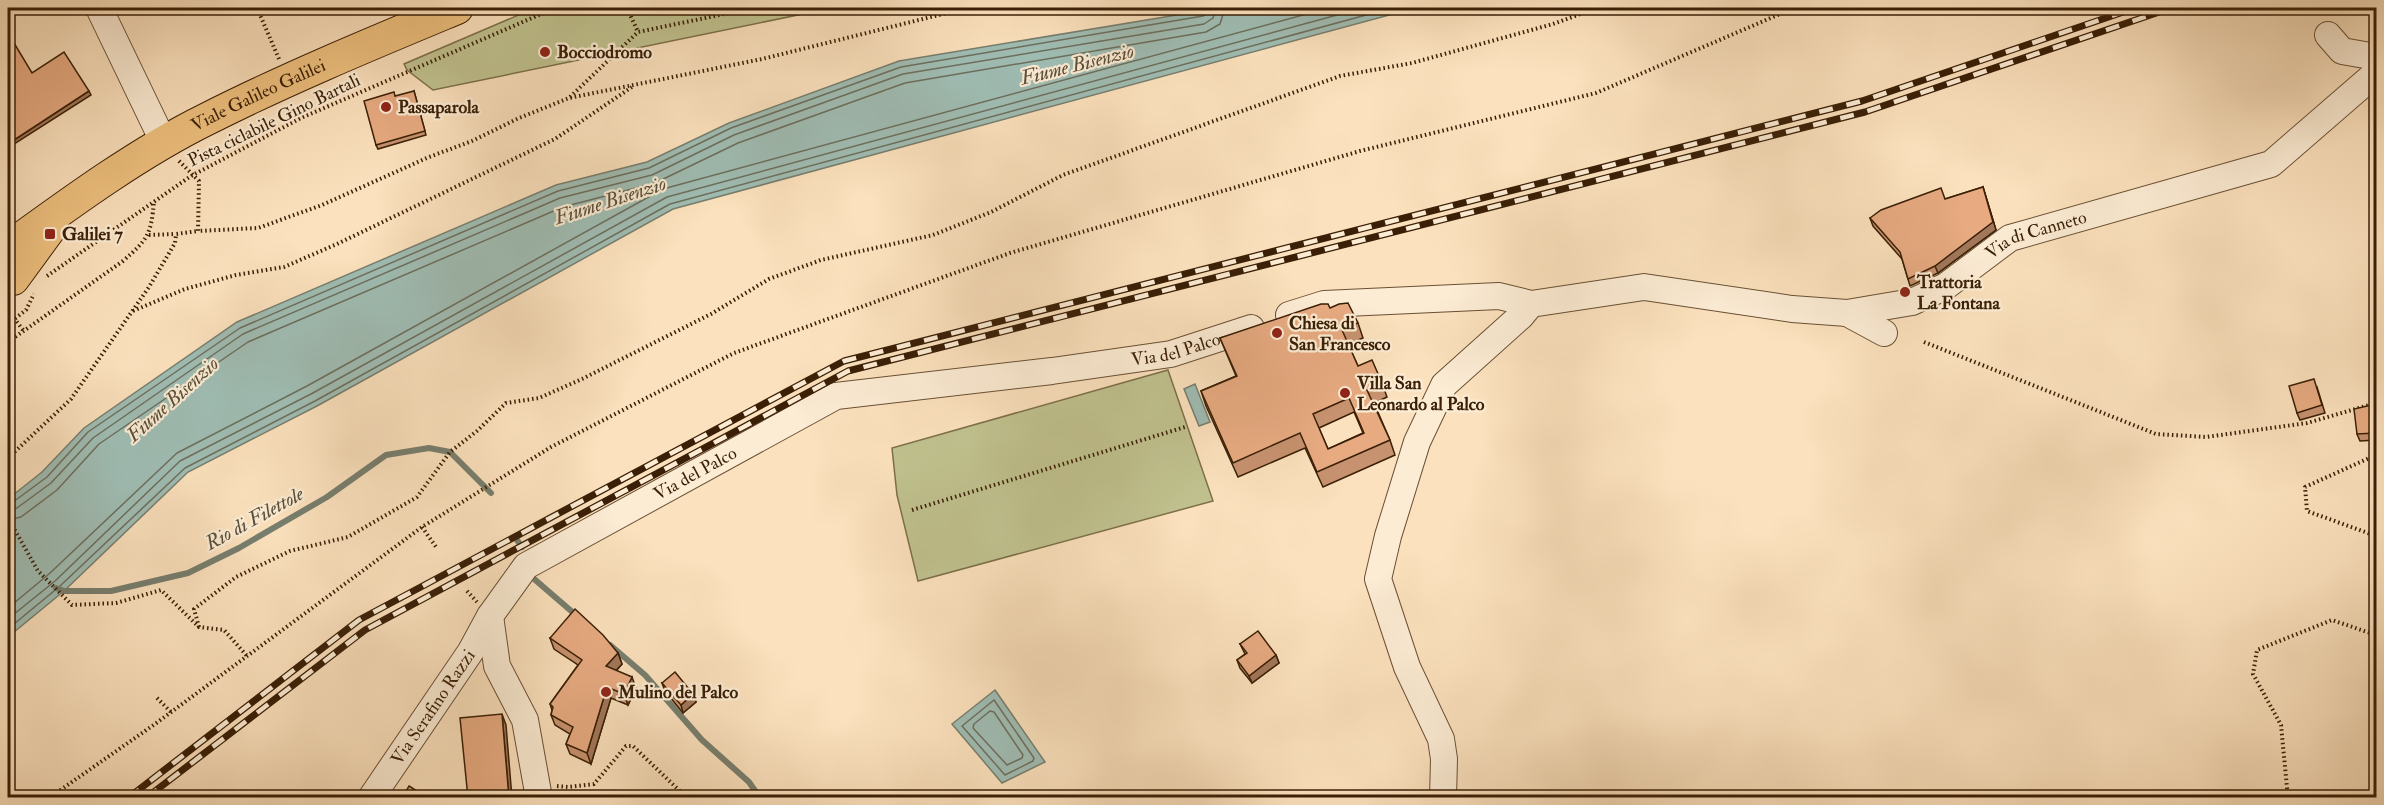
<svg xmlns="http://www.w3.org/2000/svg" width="2384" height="805" font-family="'IM FELL Double Pica',serif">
<rect width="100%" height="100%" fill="#fbe1bd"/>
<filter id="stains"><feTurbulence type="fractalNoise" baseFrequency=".00333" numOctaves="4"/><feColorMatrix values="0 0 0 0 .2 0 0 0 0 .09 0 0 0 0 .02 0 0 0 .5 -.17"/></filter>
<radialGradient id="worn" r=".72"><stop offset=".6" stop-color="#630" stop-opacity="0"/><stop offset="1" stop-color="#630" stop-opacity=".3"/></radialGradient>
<!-- green -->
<g fill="#c0c28f" stroke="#7d704a" stroke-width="1.5">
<polygon points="535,8 832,8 433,90 407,70 404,64"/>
<polygon points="1168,370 1213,501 918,581 897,495 892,448"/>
</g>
<!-- water -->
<g fill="#9fbdb4" stroke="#777e6e" stroke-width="1.5">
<polygon points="1219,8 1415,8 673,209 317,406 188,472 64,591 8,637 8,499 42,472 84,428 237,322 556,185 647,162 729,123 899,61"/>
<polygon points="1195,384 1210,422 1199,426 1184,389"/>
<polygon points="995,690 1045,762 1002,783 952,724"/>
</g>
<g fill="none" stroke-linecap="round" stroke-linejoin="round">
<!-- shore -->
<g stroke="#6c6e5d" stroke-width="1.5">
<polyline points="8,503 13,502 47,477 88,432 240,328 558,191 649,168 731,128 901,67 1203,16 1208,13 1209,8"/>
<polyline points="8,511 17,508 51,483 93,438 243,334 560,198 652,175 734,135 903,74 1204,24 1213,18 1216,8"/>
<polyline points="8,520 21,517 57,490 99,444 248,342 563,207 655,183 738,143 905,83 1206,32 1220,24 1225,8"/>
<polyline points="8,608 49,574 177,453 307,386 663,189 1329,8"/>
<polyline points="8,619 55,581 180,461 311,394 667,197 1363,8"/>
<polyline points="8,629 60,586 185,468 315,401 670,204 1392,8"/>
<polygon points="994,700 1034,758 1033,761 1005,775 962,726"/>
<polygon points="990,711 994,712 1023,755 1022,758 1007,765 973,728 974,724"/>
</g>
<!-- stream -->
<g stroke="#777e6e" stroke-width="6">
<polyline points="517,540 522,547"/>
<polyline points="533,578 577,616"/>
<polyline points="56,588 64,591 111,591 188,573 239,548 327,497 386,455 429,448 450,452 491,493"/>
<polyline points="610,645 645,675 702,740 749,782 760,798"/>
</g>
<!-- minor casing -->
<g stroke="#6a5034" stroke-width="28">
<g id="minor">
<polyline points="99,8 164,143"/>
<polyline points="2328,35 2342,51 2376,57"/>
<path id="s1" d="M1531 304 1644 287 1792 309 1847 313 1912 302 1946 286 2010 238 2271 164 2376 73"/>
<polyline points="1847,313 1884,333"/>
<polyline points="1289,315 1324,304 1499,296 1531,304 1521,316 1444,385 1417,442 1388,536 1378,579 1407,667 1441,739 1444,759 1443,798"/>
<polyline points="490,616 497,666 525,720 539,798"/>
<path id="s2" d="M371 798 471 651 490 616 526 566 836 396 1052 371 1171 354 1251 328"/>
</g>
</g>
<!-- major casing -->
<g stroke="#3a1f06" stroke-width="34">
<g id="major">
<path id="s3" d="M8 248C70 203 138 153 207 119 288 78 373 43 457 8"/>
<polyline points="13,279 51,227"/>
</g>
</g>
<!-- path -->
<g stroke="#3a1f06" stroke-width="4" stroke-dasharray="1.5 3" stroke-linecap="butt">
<polyline points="257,8 279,59"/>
<polyline points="627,8 638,32 753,8"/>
<polyline points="570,97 638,32"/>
<polyline points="179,161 199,181 198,231 258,228 322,205 429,157 472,141 519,118 569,98 762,59 967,8"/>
<polyline points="149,235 176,234"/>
<polyline points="47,276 191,176 301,118 555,8"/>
<polyline points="133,311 185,289 236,275 284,267 337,244 555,139 632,87"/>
<polyline points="14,318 23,330"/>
<polyline points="8,324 26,310 34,294"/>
<path d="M8 342 123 261C148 239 151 235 154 201"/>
<polyline points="1924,342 2156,434 2206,437 2307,423 2376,403"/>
<polyline points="2376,455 2305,487 2307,511 2376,536"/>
<polyline points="8,458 71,399 149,287 175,243 176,234 198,231"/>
<polyline points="912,510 1185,427"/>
<polyline points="8,518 38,571 72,605 116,603 161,590 199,627 224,630 247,656"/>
<polyline points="422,527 436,547"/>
<polyline points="467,591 477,602"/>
<polyline points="199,627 194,609 236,577 290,551 348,537 417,497 450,452 477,431 506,403 539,398 582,379 711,314 769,279 821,260 933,235 991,212 1063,175 1340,76 1412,63 1553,24 1597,8"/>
<polyline points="157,698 171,712"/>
<polyline points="557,786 568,787 594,784 626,746 633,746 687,798"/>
<polyline points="49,798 155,724 422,527 551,447 734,353 1010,253 1360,151 1596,93 1794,8"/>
<polyline points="278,798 319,796"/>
<polyline points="2288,798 2281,725 2253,674 2257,650 2332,620 2376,635"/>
</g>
<!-- minor -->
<use href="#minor" stroke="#fcecd4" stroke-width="26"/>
<!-- major -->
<use href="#major" stroke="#eec07e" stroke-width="32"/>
<!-- rail casing -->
<g stroke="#3a1f06" stroke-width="7">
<g id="rail">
<polyline points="128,798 359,620 844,361 1862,101 2135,8"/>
<polyline points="146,798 365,630 848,371 1865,112 2171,8"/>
</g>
</g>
<!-- rail -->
<use href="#rail" stroke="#fcecd4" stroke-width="4.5" stroke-dasharray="14" stroke-linecap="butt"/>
</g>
<!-- wall -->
<g fill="#c7926f" stroke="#3a1f06" stroke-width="1.5" fill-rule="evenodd">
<polygon points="2304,8 2328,8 2306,14"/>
<polygon points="414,91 426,135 378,149 376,145"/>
<polygon points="1983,187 1996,230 1938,273 1910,286 1902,259 1873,226 1870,218 1945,199"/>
<path d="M1330 308 1358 323 1363 338 1348 344 1358 366 1382 383 1387 397 1374 403 1390 440 1395 455 1323 487 1305 448 1238 477 1206 406 1201 391 1236 376 1220 338ZM1354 412 1363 433 1328 449 1319 428Z"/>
<polygon points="2317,387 2325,413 2300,420 2297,413"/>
<polygon points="2376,404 2376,440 2360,441 2357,434"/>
<polygon points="550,638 618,653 622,664 616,671 636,688 628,705 611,698 591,764 570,754 566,744 570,734 555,725 551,715 552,710 550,704 578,665 554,649"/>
<polygon points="1240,644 1276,655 1279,663 1252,683 1240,668 1237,660 1245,654"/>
<polygon points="662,683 693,694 696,702 683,713 665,691"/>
</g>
<!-- shaded-wall -->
<g fill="#a2775a" stroke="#3a1f06" stroke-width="1.5">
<polygon points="89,91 91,95 8,148 8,144"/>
<polygon points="1983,187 1996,230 1938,273 1935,266"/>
<polygon points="618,653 622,664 610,677 606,666"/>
<polygon points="1276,655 1279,663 1252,683 1249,676"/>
<polygon points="632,677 636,688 628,705 624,694"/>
<polygon points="607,687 611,698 591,764 587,753"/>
<polygon points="693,694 696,702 683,713 681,705"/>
<polygon points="502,714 506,725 512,798 509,798"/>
</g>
<!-- building -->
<g fill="#e7aa81" stroke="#3a1f06" stroke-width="1.5" fill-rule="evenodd">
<polygon points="8,33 32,73 64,52 89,91 8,144"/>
<polygon points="414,91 425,131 376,145 364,101 394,92 395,96"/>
<polygon points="1983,187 1993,222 1935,266 1908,279 1900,252 1870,218 1881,210 1941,188 1945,199"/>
<path d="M1348 303 1358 323 1342 330 1358 366 1372 360 1382 383 1367 390 1390 440 1317 472 1300 433 1233 463 1201 391 1237 376 1220 338 1321 304H1328L1330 308 1339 304ZM1349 398 1364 433 1328 449 1313 414Z"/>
<polygon points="2314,379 2322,405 2297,413 2289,386"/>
<polygon points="2376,404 2376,433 2357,434 2354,409"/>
<polygon points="575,609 603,635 618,653 606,666 632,677 624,694 607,687 587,753 566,744 573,727 551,715 553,707 550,704 582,660 550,638"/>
<polygon points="1258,631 1276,655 1249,676 1237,660 1247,653 1240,644"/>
<polygon points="675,672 693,694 681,705 662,683"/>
<polygon points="502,714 509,798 468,798 460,718"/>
<polygon points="409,786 428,798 402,798"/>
</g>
<!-- markers -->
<g fill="#8f2418" stroke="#fcecd4" stroke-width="2">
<circle cx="545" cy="52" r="6"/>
<circle cx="386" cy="107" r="6"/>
<rect x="44" y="228" width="12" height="12" rx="3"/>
<circle cx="1905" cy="292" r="6"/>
<circle cx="1277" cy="333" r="6"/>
<circle cx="1345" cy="393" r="6"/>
<circle cx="606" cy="692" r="6"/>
</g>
<g text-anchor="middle" stroke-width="4.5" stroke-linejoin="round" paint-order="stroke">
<!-- poi labels -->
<g font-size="18" font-weight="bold" fill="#3a1f06" stroke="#fcecd4" text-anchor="start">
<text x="557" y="58">Bocciodromo</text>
<text x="398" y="113">Passaparola</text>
<text x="62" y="240">Galilei 7</text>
<text x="1917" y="288">Trattoria<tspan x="1917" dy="21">La Fontana</tspan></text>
<text x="1289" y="329">Chiesa di<tspan x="1289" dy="21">San Francesco</tspan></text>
<text x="1357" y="389">Villa San<tspan x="1357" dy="21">Leonardo al Palco</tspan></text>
<text x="618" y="698">Mulino del Palco</text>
</g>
<!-- street labels -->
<g font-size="18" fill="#3a1f06" stroke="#fcecd4">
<text dy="6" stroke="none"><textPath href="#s3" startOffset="294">Viale Galileo Galilei</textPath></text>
<text transform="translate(274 120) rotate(-26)" y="6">Pista ciclabile Gino Bartali</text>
<text dy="6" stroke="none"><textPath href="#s1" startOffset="528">Via di Canneto</textPath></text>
<text dy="6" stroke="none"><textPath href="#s2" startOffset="976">Via del Palco</textPath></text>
<text dy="6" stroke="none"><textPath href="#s2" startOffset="472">Via del Palco</textPath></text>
<text dy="6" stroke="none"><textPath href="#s2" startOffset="110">Via Serafino Razzi</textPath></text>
</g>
<!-- water labels -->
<g font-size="20" font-style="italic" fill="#584e3a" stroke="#fcecd4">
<text transform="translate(1077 64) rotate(-14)" y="7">Fiume Bisenzio</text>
<text transform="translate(610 200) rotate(-18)" y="7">Fiume Bisenzio</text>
<text transform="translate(172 399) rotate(-42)" y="7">Fiume Bisenzio</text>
<text transform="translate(254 518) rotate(-29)" y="7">Rio di Filettole</text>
</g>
</g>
<!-- margin -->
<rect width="2384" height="805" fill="none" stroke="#fbe1bd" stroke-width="30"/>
<rect x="9" y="9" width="2366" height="787" fill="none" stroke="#3a1f06" stroke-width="3"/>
<rect x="15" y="15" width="2354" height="775" fill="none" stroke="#3a1f06" stroke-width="1.5"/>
<rect width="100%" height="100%" filter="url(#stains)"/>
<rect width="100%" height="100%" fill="url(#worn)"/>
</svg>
